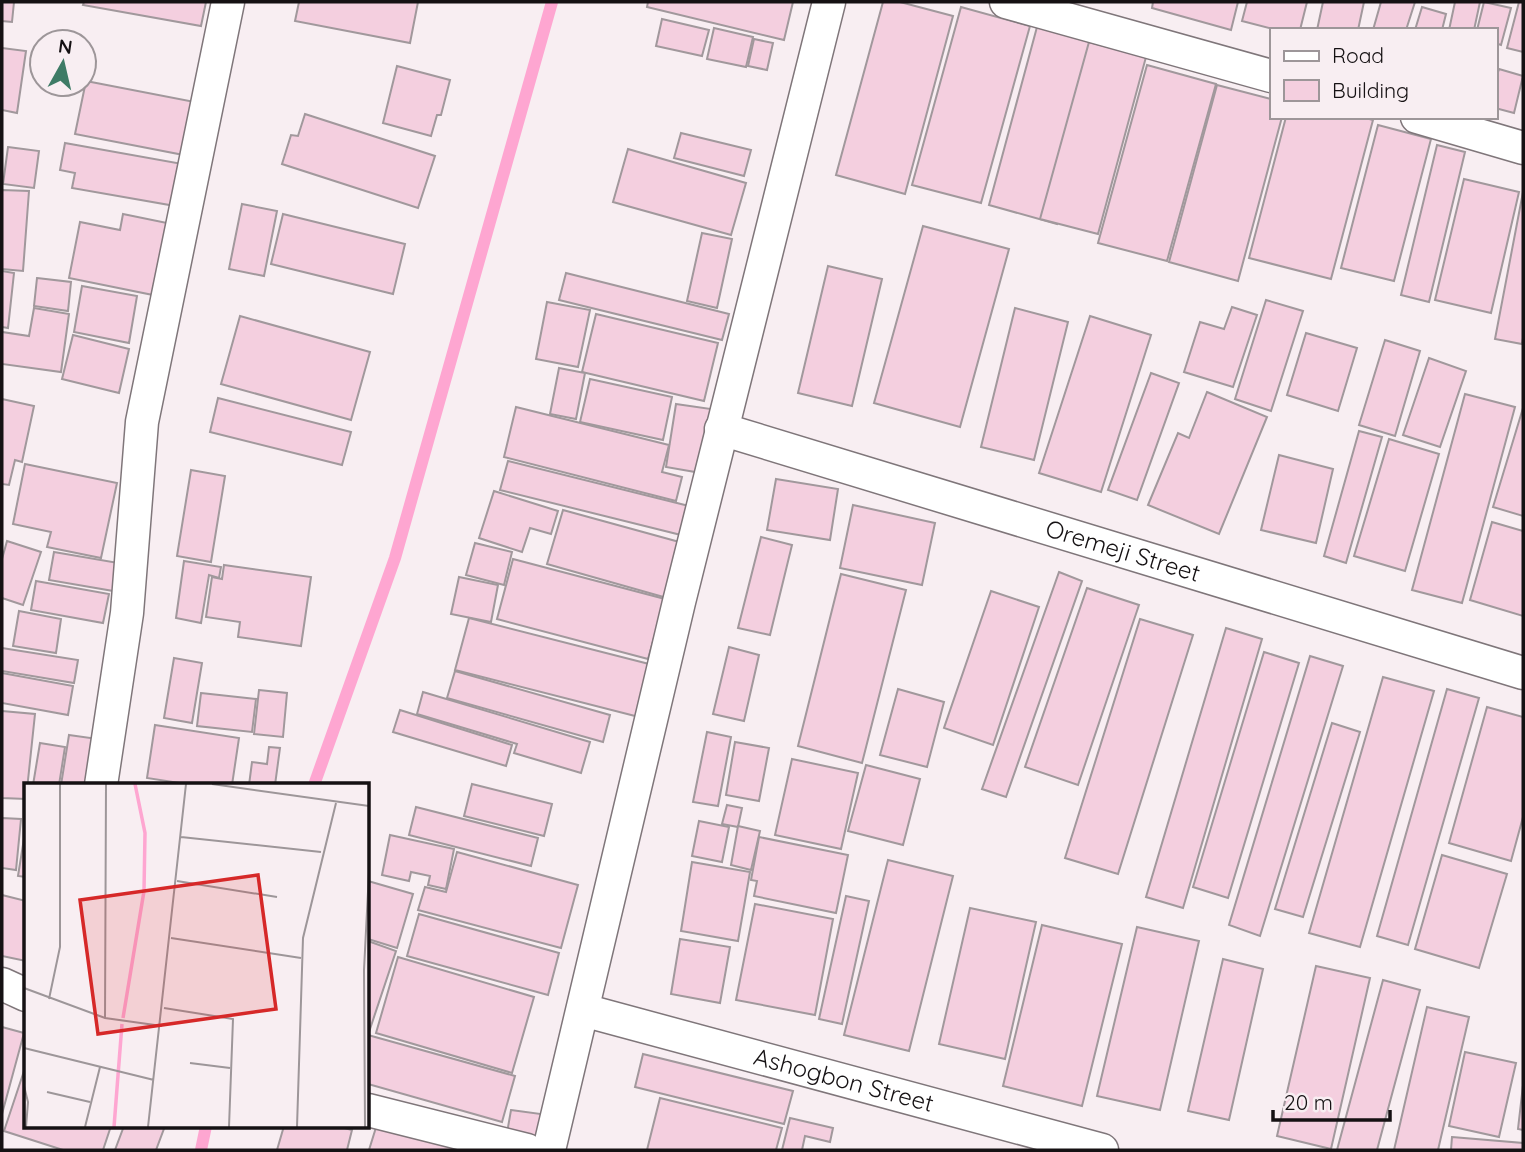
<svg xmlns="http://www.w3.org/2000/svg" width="1525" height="1152" font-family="Quicksand,sans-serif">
<rect width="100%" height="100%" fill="#f8eef2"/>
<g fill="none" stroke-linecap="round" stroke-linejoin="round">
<!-- stream -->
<g stroke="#fea6d1" stroke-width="12">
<polyline points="314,785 395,558 552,2"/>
<polyline points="201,1150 206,1126"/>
</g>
</g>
<!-- building -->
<g fill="#f4cfdf" stroke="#a1989c" stroke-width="2">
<polygon points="2,2 14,2 12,22 2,21"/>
<polygon points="84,2 206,2 201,26 83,5"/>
<polygon points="299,2 418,2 410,43 295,21"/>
<polygon points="648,2 793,2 784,40 647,7"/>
<polygon points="883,2 900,2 953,16 905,194 836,175"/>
<polygon points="1153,2 1238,2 1231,30 1152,8"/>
<polygon points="1247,2 1307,2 1300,30 1277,30 1242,21"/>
<polygon points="1323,2 1364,2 1358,30 1317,30"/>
<polygon points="1381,2 1415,2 1406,30 1373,30"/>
<polygon points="1455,2 1480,2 1474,30 1449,30"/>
<polygon points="1484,2 1511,8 1501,45 1495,43 1495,30 1477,30"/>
<polygon points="1519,2 1523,2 1523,52 1507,48"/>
<polygon points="961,7 1030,26 981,203 912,185"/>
<polygon points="1422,7 1446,14 1442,30 1415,30"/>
<polygon points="662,19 709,30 702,56 656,46"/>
<polygon points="1037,27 1106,45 1057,224 989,205"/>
<polygon points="714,28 753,37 746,67 707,59"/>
<polygon points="754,39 773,43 767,70 748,66"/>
<polygon points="1089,42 1146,57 1098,234 1040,219"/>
<polygon points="2,48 26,51 17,113 2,110"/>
<polygon points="1147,65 1216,84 1167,261 1098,243"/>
<polygon points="397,66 450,80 441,115 437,115 431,136 383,123"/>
<polygon points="1499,69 1523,76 1514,113 1495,108 1495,82"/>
<polygon points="86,81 205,104 194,157 75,134"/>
<polygon points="1217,85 1271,99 1271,117 1282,117 1238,281 1169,262"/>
<polygon points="305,114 435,156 418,208 282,164 291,135 298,136"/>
<polygon points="1286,117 1362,117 1373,120 1331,279 1249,258"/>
<polygon points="1378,125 1431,139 1394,281 1341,268"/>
<polygon points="681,133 751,150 744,176 674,158"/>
<polygon points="65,143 188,165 181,207 72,188 75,173 60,170"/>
<polygon points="1437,145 1465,152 1429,302 1401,295"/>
<polygon points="8,147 39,151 34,188 3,184"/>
<polygon points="628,149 746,183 731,235 613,202"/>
<polygon points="1464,179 1519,192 1491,313 1435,300"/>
<polygon points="2,190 29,191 23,271 2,269"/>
<polygon points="1523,192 1523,338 1522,344 1495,339"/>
<polygon points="242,204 277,211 264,276 229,269"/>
<polygon points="123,214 167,223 153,295 69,278 80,222 120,230"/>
<polygon points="283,214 405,244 393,294 271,264"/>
<polygon points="923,226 1009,249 960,427 874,403"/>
<polygon points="702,233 732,239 717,308 687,301"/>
<polygon points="828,266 882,279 852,406 798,393"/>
<polygon points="2,271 14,273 8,328 2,327"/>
<polygon points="566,273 729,314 722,340 559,300"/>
<polygon points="37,278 71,282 68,311 34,306"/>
<polygon points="82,286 137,296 129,343 74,332"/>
<polygon points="1266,300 1303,311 1271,411 1235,399"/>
<polygon points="547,302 590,310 578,367 536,359"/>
<polygon points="1232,307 1257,315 1233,387 1184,372 1200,322 1224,329"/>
<polygon points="34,308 69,314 61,372 2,364 2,332 29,336"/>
<polygon points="1015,308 1068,322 1034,460 981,447"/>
<polygon points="596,314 718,343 704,401 582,372"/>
<polygon points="240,316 370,352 351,420 221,384"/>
<polygon points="1090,316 1151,335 1101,492 1039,473"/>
<polygon points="1306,333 1357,348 1338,411 1287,395"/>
<polygon points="73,335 129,349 119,393 62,379"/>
<polygon points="1385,340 1420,351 1395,436 1359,425"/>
<polygon points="1429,358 1466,371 1440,447 1403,435"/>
<polygon points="559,368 585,373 576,419 550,414"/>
<polygon points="1151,373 1179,383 1137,500 1108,490"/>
<polygon points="590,379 672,397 663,440 580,422"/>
<polygon points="1207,392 1267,417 1219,534 1148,505 1178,433 1189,438"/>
<polygon points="1465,394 1515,407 1462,603 1412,590"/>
<polygon points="218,398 351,432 342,465 210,432"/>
<polygon points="2,399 34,406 22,462 15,460 9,485 2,484"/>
<polygon points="676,404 711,409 701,473 666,467"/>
<polygon points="516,407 669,445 662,472 682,477 676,501 504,457"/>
<polygon points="1523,408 1523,516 1493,507"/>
<polygon points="1359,431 1382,437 1346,563 1324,556"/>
<polygon points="1389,439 1439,454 1405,571 1354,556"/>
<polygon points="1279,455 1333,469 1316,543 1261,530"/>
<polygon points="508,461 689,506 681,535 500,490"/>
<polygon points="25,464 117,483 101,558 47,547 51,532 13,524"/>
<polygon points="191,470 225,476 211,562 177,556"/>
<polygon points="776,479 838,489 830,540 767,530"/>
<polygon points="494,491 558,511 551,534 530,528 522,552 479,538"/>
<polygon points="853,505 935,523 922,585 840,568"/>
<polygon points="563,510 683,543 667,598 547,564"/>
<polygon points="1492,522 1523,531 1523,616 1470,600"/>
<polygon points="761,537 792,545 770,635 738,628"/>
<polygon points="7,541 41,552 23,605 2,598 2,559"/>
<polygon points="475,543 512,552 504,585 466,575"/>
<polygon points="54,552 130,565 125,593 49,580"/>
<polygon points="513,559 665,599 648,659 497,619"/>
<polygon points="184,561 221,567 219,578 209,575 201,623 176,618"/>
<polygon points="224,565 311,577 301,646 238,637 240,622 206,617 212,577 222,579"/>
<polygon points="1059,572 1082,581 1006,797 982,789"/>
<polygon points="841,574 906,590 862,763 798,746"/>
<polygon points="459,577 498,585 491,622 451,614"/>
<polygon points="36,581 109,594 103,623 31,610"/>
<polygon points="1087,588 1139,605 1078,785 1025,767"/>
<polygon points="991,591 1039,607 993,745 944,728"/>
<polygon points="19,611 61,619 56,653 13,646"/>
<polygon points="469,618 653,665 639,717 455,670"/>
<polygon points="1140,619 1193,635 1118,874 1065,858"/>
<polygon points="1226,628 1262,639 1183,908 1146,897"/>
<polygon points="729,647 759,655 744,721 713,714"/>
<polygon points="2,648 78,660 74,683 2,671"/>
<polygon points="1264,652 1299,663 1228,898 1193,887"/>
<polygon points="1310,656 1343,666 1260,936 1229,925"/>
<polygon points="174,658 202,663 192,723 164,718"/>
<polygon points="455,671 610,715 603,742 447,698"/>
<polygon points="2,673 73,686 68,715 2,703"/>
<polygon points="1383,677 1434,691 1360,947 1309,933"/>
<polygon points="898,689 944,702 927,767 880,755"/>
<polygon points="1447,689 1479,698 1408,945 1377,936"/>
<polygon points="259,690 287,693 283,737 254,734"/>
<polygon points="423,692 590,742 581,773 514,753 517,744 417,714"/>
<polygon points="201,693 256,699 252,732 197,726"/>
<polygon points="1487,707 1523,717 1523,817 1511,861 1449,843"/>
<polygon points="400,710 512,745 506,766 393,732"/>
<polygon points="2,711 35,714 26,799 2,798"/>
<polygon points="1332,723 1360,732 1303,917 1275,909"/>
<polygon points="155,725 239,738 232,785 192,785 147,778"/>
<polygon points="707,732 731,737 718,806 693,802"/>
<polygon points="69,735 105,740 98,785 61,785"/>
<polygon points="735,742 769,748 759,801 726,795"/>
<polygon points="40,743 65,747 59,785 33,785"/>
<polygon points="269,747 280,748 275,785 249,785 252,762 267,764"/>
<polygon points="792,759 858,773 841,849 775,835"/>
<polygon points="866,765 920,779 903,845 848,831"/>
<polygon points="472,784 552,804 544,836 464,816"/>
<polygon points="727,805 742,808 738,827 722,824"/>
<polygon points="416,807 538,838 531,866 409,835"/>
<polygon points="2,818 21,819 16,870 2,868"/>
<polygon points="699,821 729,827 722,862 692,856"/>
<polygon points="26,826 26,877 18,876"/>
<polygon points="738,826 760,831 751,870 731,865"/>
<polygon points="390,835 454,849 446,889 428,885 430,876 411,872 409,881 382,875"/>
<polygon points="759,837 848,855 836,913 754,896 757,881 751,880"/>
<polygon points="457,852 578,885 561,948 418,910 425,887 446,892"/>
<polygon points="1442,855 1507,874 1479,968 1415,949"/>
<polygon points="888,860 953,876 909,1051 844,1035"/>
<polygon points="692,862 750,872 738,941 681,931"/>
<polygon points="368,881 413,894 397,948 368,939"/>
<polygon points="2,895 26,901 26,961 2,956"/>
<polygon points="846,896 869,901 842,1024 819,1019"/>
<polygon points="755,904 833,919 815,1015 736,1000"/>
<polygon points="970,908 1036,922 1005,1059 939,1044"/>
<polygon points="419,914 559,953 548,995 407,956"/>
<polygon points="1042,925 1122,944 1082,1106 1003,1086"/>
<polygon points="1137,927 1199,941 1160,1110 1097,1096"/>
<polygon points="680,939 730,947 720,1003 671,994"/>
<polygon points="368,941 396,951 369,1032 368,1032"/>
<polygon points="398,957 534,997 512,1073 376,1033"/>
<polygon points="1223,959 1263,969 1229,1120 1188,1111"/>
<polygon points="1316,966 1370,978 1331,1149 1277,1136"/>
<polygon points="1383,980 1420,990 1377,1150 1337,1150"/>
<polygon points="1427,1007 1469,1017 1438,1150 1394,1150"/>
<polygon points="2,1027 24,1033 2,1114"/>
<polygon points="368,1035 515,1076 502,1122 368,1084"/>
<polygon points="1465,1052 1516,1063 1499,1137 1449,1126"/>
<polygon points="643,1054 793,1091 784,1124 635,1087"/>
<polygon points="26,1065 26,1126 111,1126 103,1150 63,1150 4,1131"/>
<polygon points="1523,1085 1523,1130 1518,1129"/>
<polygon points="660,1098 782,1128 776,1150 647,1150"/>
<polygon points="511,1110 541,1114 538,1137 507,1133"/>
<polygon points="790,1118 833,1128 830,1142 805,1136 802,1150 782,1150"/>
<polygon points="378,1121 483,1150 369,1150"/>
<polygon points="124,1126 165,1126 156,1150 115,1150"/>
<polygon points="284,1126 337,1126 352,1130 347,1150 277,1150"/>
<polygon points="1452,1137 1523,1143 1523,1150 1451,1150"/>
</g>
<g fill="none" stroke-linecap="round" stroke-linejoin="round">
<!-- street casing -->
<g stroke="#7f767a" stroke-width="35">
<g id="street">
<polyline points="1006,2 1271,76"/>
<polyline points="1417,117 1523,148"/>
<path id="s1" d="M721 429 1523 673"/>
<polyline points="101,785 127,613 142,422 228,2"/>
<polyline points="2,984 26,995"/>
<path id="s2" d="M583 1010 1102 1150"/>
<polyline points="368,1110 527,1150"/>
<polyline points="549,1150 679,602 829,2"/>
</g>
</g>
<!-- street -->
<use href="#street" stroke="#fff" stroke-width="32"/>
</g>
<g text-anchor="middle" stroke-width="6" stroke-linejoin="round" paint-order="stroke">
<!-- street labels -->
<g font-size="24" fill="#151113" stroke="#f8eef2">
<text dy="8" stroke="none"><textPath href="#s1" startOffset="420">Oremeji Street</textPath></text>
<text dy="8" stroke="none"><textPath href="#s2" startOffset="270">Ashogbon Street</textPath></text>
</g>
</g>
<!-- overview -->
<g transform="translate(24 783)">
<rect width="345" height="345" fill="#f8eef2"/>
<path fill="none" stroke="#fea6d1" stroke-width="3.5" d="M99 235 120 108 121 50 111 1M90 344 98 241"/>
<path fill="none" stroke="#9d9699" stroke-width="2" d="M188 1 345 23M157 54 297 69M153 98 253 114M147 155 277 175M0 205 81 235 138 243M25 216 36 164V1M140 225 209 236 205 344M81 235 82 1M0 265 130 297M166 280 206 285M0 303 4 319 2 344M23 309 66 319M61 344 76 284M124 344 162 1M273 344 279 155 312 20M341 344 340 187 345 89"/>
<path fill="#d62828" fill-opacity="0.15" stroke="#d62828" stroke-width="3.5" d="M234 92 252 226 74 251 56 117Z"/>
<rect width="345" height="345" fill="none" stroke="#151113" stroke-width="3.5"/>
</g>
<!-- border -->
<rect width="1525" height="1152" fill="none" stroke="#151113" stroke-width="7"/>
<!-- legend -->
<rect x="1270" y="28" width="228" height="91" fill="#f8eef2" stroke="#9d9699" stroke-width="2"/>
<rect x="1284" y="51" width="35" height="10" fill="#ffffff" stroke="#9d9699" stroke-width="2"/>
<text x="1332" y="63" font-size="21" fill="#151113">Road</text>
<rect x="1284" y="80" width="35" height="21" fill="#f4cfdf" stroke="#9d9699" stroke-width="2"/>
<text x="1332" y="98" font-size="21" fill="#151113">Building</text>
<!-- north arrow -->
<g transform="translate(63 63) rotate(8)"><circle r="33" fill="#f8eef2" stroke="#9d9699" stroke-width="2"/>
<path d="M0-5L12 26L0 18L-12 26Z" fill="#3e7b66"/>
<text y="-10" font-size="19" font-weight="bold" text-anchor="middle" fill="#151113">N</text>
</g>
<!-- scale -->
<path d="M1273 1110v10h117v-10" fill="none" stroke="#151113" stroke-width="3.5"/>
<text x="1284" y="1110" font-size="21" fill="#151113" stroke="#f8eef2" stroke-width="5" paint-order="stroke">20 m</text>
</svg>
